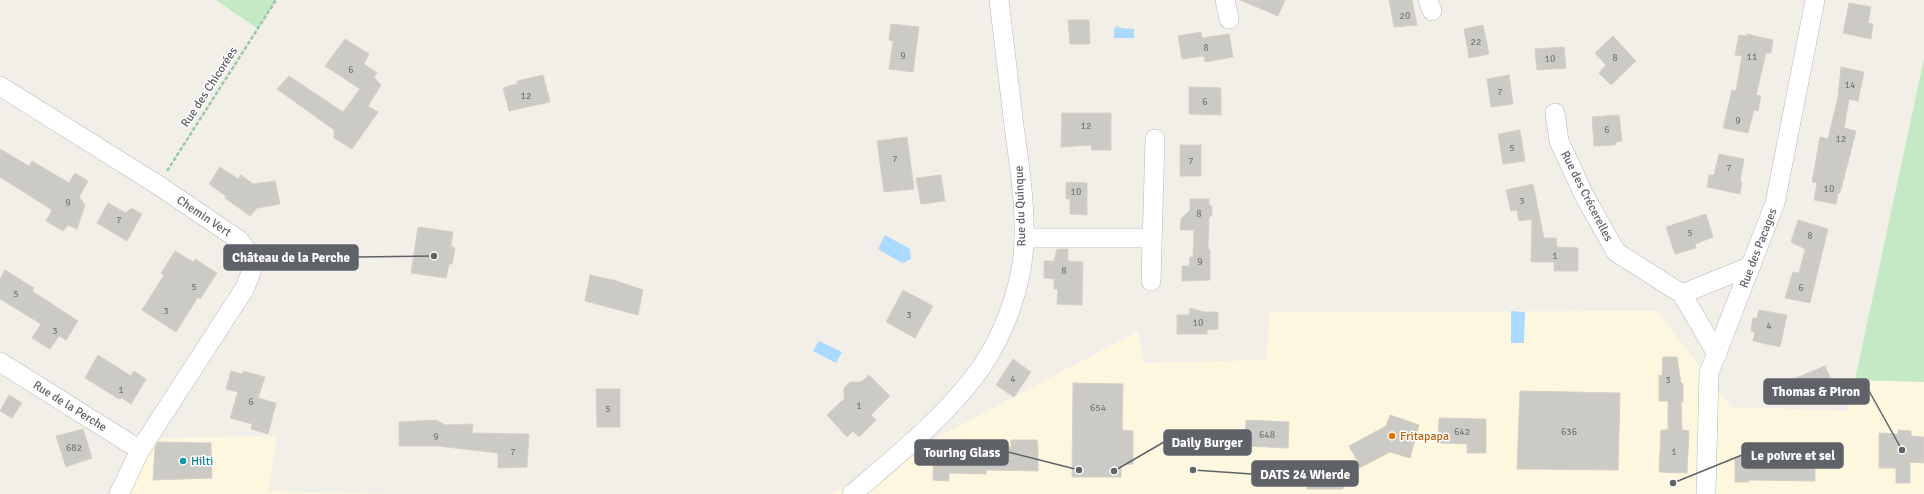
<svg xmlns="http://www.w3.org/2000/svg" width="1924" height="494" font-family="Signika,sans-serif">
<rect width="100%" height="100%" fill="#f1efe8"/>
<!-- commercial -->
<g fill="#fef7e0">
<polygon points="1657,311 1731,407 1848,411 1855,380 1924,382 1924,494 831,494 1138,331 1143,363 1266,360 1270,312"/>
<polygon points="277,436 268,491 396,494 119,494 154,438"/>
</g>
<!-- green -->
<g fill="#c5e8c5">
<polygon points="216,0 276,0 258,29"/>
<polygon points="1924,59 1924,382 1855,380"/>
</g>
<!-- water -->
<g fill="#aadaff">
<polygon points="1117,26 1121,28 1134,29 1134,38 1114,38 1114,29"/>
<polygon points="885,235 910,249 911,259 902,263 878,249"/>
<polygon points="1511,311 1525,312 1524,343 1511,343"/>
<polygon points="819,341 842,352 836,363 813,351"/>
</g>
<!-- building -->
<g fill="#cccac5" stroke="#d6d1c6">
<polygon points="1240,0 1285,0 1278,16"/>
<polygon points="1389,0 1412,0 1417,25 1394,27"/>
<polygon points="1849,3 1871,7 1868,23 1873,24 1871,39 1843,33"/>
<polygon points="1068,20 1089,20 1090,44 1070,44"/>
<polygon points="891,24 919,27 913,72 889,69 893,41 889,40"/>
<polygon points="1483,25 1489,54 1469,58 1464,29"/>
<polygon points="1201,32 1202,38 1229,34 1233,57 1205,62 1204,56 1182,59 1178,36"/>
<polygon points="1747,34 1773,40 1771,53 1766,53 1756,95 1761,96 1758,111 1754,110 1748,133 1723,128 1732,90 1736,91 1742,56 1735,55 1739,35 1746,36"/>
<polygon points="1613,36 1636,61 1611,85 1599,73 1606,65 1595,53"/>
<polygon points="345,39 369,54 364,64 377,73 374,77 381,85 368,106 378,112 352,149 334,138 334,130 277,89 289,76 343,112 360,89 325,66"/>
<polygon points="1564,47 1566,68 1537,70 1535,49"/>
<polygon points="1841,67 1864,72 1858,101 1849,99 1844,128 1856,131 1840,193 1838,193 1836,204 1814,200 1817,183 1812,182 1820,137 1828,139 1838,97"/>
<polygon points="543,75 550,102 509,111 503,88 517,84 517,81"/>
<polygon points="1509,75 1513,104 1491,107 1487,79"/>
<polygon points="1189,87 1221,88 1221,115 1189,114"/>
<polygon points="1062,113 1111,113 1111,150 1092,150 1091,145 1061,147"/>
<polygon points="1619,115 1622,141 1616,142 1615,145 1594,146 1592,117"/>
<polygon points="1520,130 1525,161 1503,164 1498,134"/>
<polygon points="907,137 914,189 884,192 877,141"/>
<rect x="1180" y="145" width="21" height="31"/>
<polygon points="0,149 29,166 32,161 69,183 75,173 88,181 79,197 85,205 77,229 68,225 63,231 46,221 52,210 0,177"/>
<polygon points="1719,154 1744,159 1740,181 1742,182 1740,194 1707,187 1709,175 1714,175"/>
<polygon points="220,167 238,179 241,175 253,184 275,181 280,204 257,208 250,216 225,198 226,196 209,184"/>
<polygon points="941,175 945,201 921,204 916,178"/>
<polygon points="1066,182 1087,183 1087,215 1070,214 1070,199 1066,199"/>
<polygon points="1533,184 1544,238 1556,238 1557,247 1578,248 1578,271 1554,271 1554,262 1531,262 1532,219 1519,221 1517,210 1511,211 1506,190"/>
<polygon points="1190,199 1209,199 1209,204 1212,207 1212,215 1209,218 1208,249 1210,249 1210,280 1182,281 1182,266 1189,266 1190,257 1193,257 1194,230 1180,230 1181,219 1190,210"/>
<polygon points="108,203 126,213 131,208 142,214 127,241 97,223"/>
<polygon points="1706,214 1713,237 1695,244 1696,248 1675,254 1666,227"/>
<polygon points="1798,220 1828,229 1810,303 1785,298 1793,272 1799,273 1805,249 1791,242"/>
<polygon points="418,227 453,232 451,246 455,248 452,264 449,264 446,278 411,273"/>
<polygon points="1057,249 1068,249 1068,261 1083,262 1082,305 1057,304 1058,289 1054,289 1054,279 1044,278 1044,261 1054,261"/>
<polygon points="175,251 193,262 195,259 217,273 200,299 198,297 176,332 142,310 164,275 161,273"/>
<polygon points="5,270 34,288 32,291 78,321 66,340 59,336 50,349 32,338 41,324 0,299 0,279"/>
<polygon points="590,275 617,281 643,290 638,315 585,301"/>
<polygon points="903,290 933,306 915,338 886,322"/>
<polygon points="1190,308 1203,312 1218,312 1218,329 1207,330 1207,334 1177,334 1177,315 1189,315"/>
<polygon points="1759,310 1787,315 1780,347 1753,341 1755,332 1751,331 1753,318 1757,318"/>
<polygon points="98,355 131,376 134,371 146,379 131,404 122,398 119,399 85,378"/>
<polygon points="1663,357 1677,357 1681,383 1683,384 1683,402 1681,402 1682,430 1689,431 1687,473 1659,472 1661,430 1668,430 1668,401 1659,401 1659,375 1662,376"/>
<polygon points="1013,359 1031,372 1014,397 996,385"/>
<polygon points="1825,366 1835,389 1807,401 1803,391 1789,397 1784,383"/>
<polygon points="231,371 243,374 243,371 265,377 258,398 276,403 268,434 251,429 252,424 230,418 238,392 226,389"/>
<polygon points="869,375 890,396 871,415 876,420 859,437 853,431 847,437 827,415 844,399 844,388 850,382 861,382"/>
<polygon points="1073,383 1123,384 1122,430 1133,431 1133,464 1121,465 1121,477 1072,477"/>
<polygon points="596,389 620,389 620,427 597,427"/>
<polygon points="1520,391 1620,393 1618,470 1517,469"/>
<polygon points="9,395 22,403 12,418 0,411"/>
<polygon points="1390,415 1419,425 1410,458 1390,452 1344,476 1343,489 1307,489 1308,465 1317,465 1317,462 1358,462 1349,446 1386,426"/>
<polygon points="1439,418 1486,419 1486,453 1467,453 1467,444 1438,443"/>
<polygon points="436,420 445,425 473,424 472,433 529,434 527,467 498,468 498,453 438,446 399,446 399,422"/>
<polygon points="1246,420 1289,422 1288,448 1245,446"/>
<polygon points="83,429 92,458 66,467 56,436"/>
<polygon points="1898,430 1911,431 1911,436 1924,437 1924,463 1910,462 1910,483 1896,483 1896,468 1879,468 1879,433 1898,434"/>
<polygon points="1011,440 1037,440 1038,447 1038,471 986,470 986,474 949,473 949,481 933,480 934,445 1011,447"/>
<polygon points="158,442 211,443 212,478 153,480 155,447"/>
<polygon points="1748,448 1766,449 1766,459 1815,460 1815,481 1749,480 1749,482 1735,482 1735,457 1748,456"/>
</g>
<g fill="none" stroke-linecap="round" stroke-linejoin="round">
<!-- street casing -->
<g stroke="#b5b8bc" stroke-width="20">
<g id="street">
<polyline points="1225,0 1229,19"/>
<polyline points="1428,0 1432,11"/>
<polyline points="0,86 158,185 239,240 251,257 251,272 245,288 140,450 119,494"/>
<polyline points="1555,113 1559,141 1585,197 1616,252 1682,294 1717,354"/>
<polyline points="1024,238 1151,238"/>
<polyline points="1151,281 1155,139"/>
<polyline points="1682,294 1751,266"/>
<polyline points="0,362 140,450"/>
<path d="M852 494C899 454 947 416 983 365 1006 330 1024 280 1024 237 1025 200 1019 163 1014 126 1009 84 1004 42 999 0"/>
<polyline points="1706,494 1709,373 1775,203 1815,0"/>
</g>
</g>
<!-- path -->
<polyline stroke="#9cc7a9" stroke-width="2.5" stroke-dasharray="4 2" stroke-linecap="butt" points="167,171 276,0"/>
<!-- street -->
<use href="#street" stroke="#fff" stroke-width="19"/>
</g>
<!-- markers -->
<circle fill="#e8710a" stroke="#fff" stroke-width="1.5" cx="1392" cy="436" r="4"/>
<circle fill="#0f9aa8" stroke="#fff" stroke-width="1.5" cx="183" cy="461" r="4"/>
<g text-anchor="middle" stroke-width="3" stroke-linejoin="round" paint-order="stroke">
<!-- number labels -->
<g font-size="10" fill="#7a7d7f">
<text x="1405" y="19">20</text>
<text x="1476" y="45">22</text>
<text x="1206" y="51">8</text>
<text x="903" y="59">9</text>
<text x="1752" y="60">11</text>
<text x="1615" y="61">8</text>
<text x="1550" y="62">10</text>
<text x="351" y="73">6</text>
<text x="1850" y="88">14</text>
<text x="1500" y="95">7</text>
<text x="526" y="99">12</text>
<text x="1205" y="105">6</text>
<text x="1738" y="124">9</text>
<text x="1086" y="129">12</text>
<text x="1607" y="133">6</text>
<text x="1841" y="142">12</text>
<text x="1512" y="151">5</text>
<text x="895" y="162">7</text>
<text x="1191" y="164">7</text>
<text x="1729" y="171">7</text>
<text x="1829" y="192">10</text>
<text x="1076" y="195">10</text>
<text x="1522" y="204">3</text>
<text x="68" y="206">9</text>
<text x="1199" y="217">8</text>
<text x="119" y="223">7</text>
<text x="1690" y="236">5</text>
<text x="1810" y="239">8</text>
<text x="1555" y="259">1</text>
<text x="1200" y="265">9</text>
<text x="1064" y="274">8</text>
<text x="194" y="290">5</text>
<text x="1801" y="291">6</text>
<text x="16" y="297">5</text>
<text x="166" y="314">3</text>
<text x="909" y="318">3</text>
<text x="1198" y="326">10</text>
<text x="1769" y="329">4</text>
<text x="55" y="334">3</text>
<text x="1013" y="382">4</text>
<text x="1668" y="383">3</text>
<text x="121" y="393">1</text>
<text x="251" y="405">6</text>
<text x="859" y="409">1</text>
<text x="1098" y="411">654</text>
<text x="608" y="412">5</text>
<text x="1462" y="435">642</text>
<text x="1569" y="435">636</text>
<text x="1267" y="438">648</text>
<text x="436" y="440">9</text>
<text x="74" y="451">682</text>
<text x="513" y="455">7</text>
<text x="1674" y="455">1</text>
</g>
<!-- street labels -->
<g font-size="12" fill="#5f6368" stroke="#fff">
<text transform="translate(209 87) rotate(-57)" y="4">Rue des Chicorées</text>
<text transform="translate(1587 196) rotate(63)" y="4">Rue des Crécerelles</text>
<text transform="translate(1020 206) rotate(-92)" y="4">Rue du Quinque</text>
<text transform="translate(204 216) rotate(34)" y="4">Chemin Vert</text>
<text transform="translate(1758 248) rotate(-69)" y="4">Rue des Pacages</text>
<text transform="translate(70 406) rotate(32)" y="4">Rue de la Perche</text>
</g>
<!-- food labels -->
<g font-size="12" fill="#c56008" stroke="#fff" text-anchor="start">
<text x="1400" y="440">Fritapapa</text>
</g>
<!-- culture labels -->
<g font-size="12" fill="#0d838f" stroke="#fff" text-anchor="start">
<text x="191" y="465">Hilti</text>
</g>
</g>
<!-- callouts -->
<path fill="none" stroke="#5f6368" stroke-width="1.5" d="M434 256L358 257M1902 450L1869 391M1114 471L1164 442M1079 470L1008 452M1673 483L1742 455M1193 470L1252 474"/>
<g fill="#5f6368" stroke="#fff" stroke-width="1.5">
<circle cx="434" cy="256" r="4"/>
<circle cx="1902" cy="450" r="4"/>
<circle cx="1114" cy="471" r="4"/>
<circle cx="1079" cy="470" r="4"/>
<circle cx="1673" cy="483" r="4"/>
<circle cx="1193" cy="470" r="4"/>
</g>
<g fill="#5f6368" stroke="#5f6368" stroke-width="1.5">
<rect x="224" y="245" width="134" height="25" rx="4"/>
<rect x="1764" y="379" width="105" height="25" rx="4"/>
<rect x="1164" y="430" width="87" height="25" rx="4"/>
<rect x="915" y="440" width="93" height="25" rx="4"/>
<rect x="1742" y="443" width="101" height="25" rx="4"/>
<rect x="1252" y="461" width="106" height="25" rx="4"/>
</g>
<g font-size="13" text-anchor="middle" font-weight="bold" fill="#fff">
<text x="291" y="262">Château de la Perche</text>
<text x="1816" y="396">Thomas &amp; Piron</text>
<text x="1207" y="447">Daily Burger</text>
<text x="962" y="457">Touring Glass</text>
<text x="1793" y="460">Le poivre et sel</text>
<text x="1305" y="479">DATS 24 Wierde</text>
</g>
</svg>
